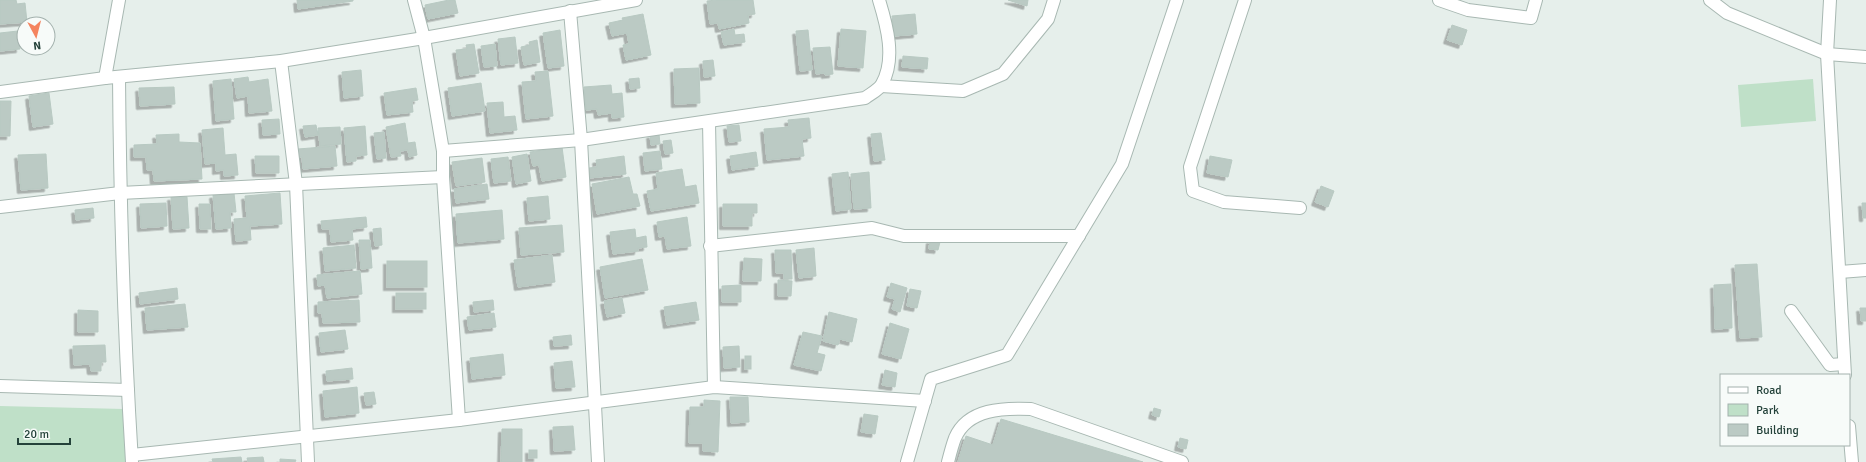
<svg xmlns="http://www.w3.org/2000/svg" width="1866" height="462" font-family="Signika,sans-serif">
<defs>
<filter id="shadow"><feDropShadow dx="-3.5" dy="3.5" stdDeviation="0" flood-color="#0004"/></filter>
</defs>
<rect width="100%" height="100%" fill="#e6efeb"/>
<!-- green -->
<g fill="#bfe0c8">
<polygon points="1813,79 1816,121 1741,127 1738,85"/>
<polygon points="0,406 124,409 126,462 0,462"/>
</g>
<!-- building -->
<g fill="#bbcac4" stroke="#b8c9c2" filter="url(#shadow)">
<polygon points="0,0 16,0 17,4 25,3 27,22 0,24"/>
<polygon points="297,0 353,0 353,1 298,9"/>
<polygon points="449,0 455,0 458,13 428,19 425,5"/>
<polygon points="716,0 753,0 755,14 748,15 749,23 719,29 718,23 710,24 707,1"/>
<polygon points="1008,0 1028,0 1027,6"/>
<polygon points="643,14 651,55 626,60 623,45 629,44 627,33 612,36 609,23 623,20 622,18"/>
<polygon points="915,14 917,34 894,36 892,16"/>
<polygon points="1452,25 1467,30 1462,45 1447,40"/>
<polygon points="734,29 735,35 744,34 745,42 724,45 721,32"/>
<polygon points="841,29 866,31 863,68 838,66"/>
<polygon points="560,30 564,66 548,68 543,33"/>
<polygon points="808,30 812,70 800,71 796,31"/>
<polygon points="18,31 20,49 0,51 0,33"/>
<polygon points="515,37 518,63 501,65 498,39"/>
<polygon points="537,40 540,62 524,65 521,47 530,45 529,42"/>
<polygon points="474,44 479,73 460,76 456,50 467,49 466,45"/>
<polygon points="495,44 497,66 484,67 481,46"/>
<polygon points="830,47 833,74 825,75 825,73 816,74 813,48"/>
<polygon points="903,56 928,58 927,69 902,67"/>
<polygon points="713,60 715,76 704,77 703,61"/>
<polygon points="699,68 700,103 675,104 674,69"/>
<polygon points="361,70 363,96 344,98 342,72"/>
<polygon points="548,71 553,116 526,119 522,82 536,81 535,72"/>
<polygon points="248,77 249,82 268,79 272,111 249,113 248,96 237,98 234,79"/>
<polygon points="639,78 640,88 630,89 629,79"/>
<polygon points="231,79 234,119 216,121 213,81"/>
<polygon points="481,83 485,111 452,116 448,88"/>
<polygon points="611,85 612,94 622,93 624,117 612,118 612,113 598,115 597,109 586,110 584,87"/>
<polygon points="174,87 175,104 140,106 139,88"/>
<polygon points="416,88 418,100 412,101 413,112 387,115 384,93"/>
<polygon points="49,93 53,124 33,127 29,96"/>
<polygon points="0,101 11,101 10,136 0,136"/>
<polygon points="503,102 504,117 515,116 517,130 490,133 487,103"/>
<polygon points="809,118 811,138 802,139 804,156 767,160 764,129 789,127 788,120"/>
<polygon points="279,119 280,134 263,135 262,120"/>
<polygon points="405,123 408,143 415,142 417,155 409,157 408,150 400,151 401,156 391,157 386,127"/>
<polygon points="316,125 318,135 305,137 303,126"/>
<polygon points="739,125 741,141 729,142 727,126"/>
<polygon points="365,126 367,155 356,156 356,161 347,162 344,128"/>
<polygon points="340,127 341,144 320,146 318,128"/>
<polygon points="223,128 225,155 236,154 238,175 224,176 224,170 216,171 216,163 205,164 202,130"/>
<polygon points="384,132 386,158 377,159 374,133"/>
<polygon points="881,133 885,160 874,161 871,134"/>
<polygon points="179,134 179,142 200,143 202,179 154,181 153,170 147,170 146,157 134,157 134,145 157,144 156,135"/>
<polygon points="659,134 660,144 651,145 650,135"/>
<polygon points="671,140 673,153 665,154 663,141"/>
<polygon points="335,146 337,166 303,169 302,157 299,157 298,149"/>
<polygon points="562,147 566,177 542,181 539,165 533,166 530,152"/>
<polygon points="660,151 662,169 645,171 643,153"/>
<polygon points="756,152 758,166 732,170 730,156"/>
<polygon points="46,154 48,188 21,190 18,155"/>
<polygon points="527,154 531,181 516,184 512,157"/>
<polygon points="255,156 279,156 279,173 256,173"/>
<polygon points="624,156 626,174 590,178 589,168 597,167 596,160"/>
<polygon points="1210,156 1232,160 1228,177 1207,173"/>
<polygon points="508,157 511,181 494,183 491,159"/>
<polygon points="482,158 485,182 456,186 452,162"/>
<polygon points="682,169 685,187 696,185 699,203 651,211 647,191 658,189 656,173"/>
<polygon points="848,172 851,209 836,211 832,174"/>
<polygon points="869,172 871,208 854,209 851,174"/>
<polygon points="629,177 633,194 637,194 640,206 597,214 592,184"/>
<polygon points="487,184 489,199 456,203 454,189"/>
<polygon points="1321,186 1334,191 1328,207 1315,202"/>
<polygon points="234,193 236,212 230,212 231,228 216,229 213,195"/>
<polygon points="280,193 282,224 250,226 251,240 236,241 234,219 247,218 245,196"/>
<polygon points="548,196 550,219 529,221 527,198"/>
<polygon points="171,197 187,197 189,228 173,229"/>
<polygon points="166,203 167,226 141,228 140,204"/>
<polygon points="1862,203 1866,203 1866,218 1863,218"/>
<polygon points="199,204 210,204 211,229 200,229"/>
<polygon points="723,204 757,204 757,213 752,213 752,226 723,226"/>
<polygon points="93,208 94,218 76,220 75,210"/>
<polygon points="502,210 504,239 458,243 456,214"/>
<polygon points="366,217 367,227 352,229 353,240 331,242 330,229 322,229 321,221"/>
<polygon points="687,217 691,246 667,249 665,236 659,237 657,222"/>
<polygon points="562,225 564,252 521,255 519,228"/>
<polygon points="381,228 382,245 375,246 373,229"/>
<polygon points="635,229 636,238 646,236 647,247 638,248 638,251 613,254 610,232"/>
<polygon points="359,240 370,240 372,268 361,269"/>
<polygon points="930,240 940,242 938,250 929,249"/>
<polygon points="354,245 356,268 325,271 323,248"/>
<polygon points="814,248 816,276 799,278 796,250"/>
<polygon points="775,250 791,250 792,279 784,279 784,273 776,273"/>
<polygon points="552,255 555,282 518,287 514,260"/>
<polygon points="744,258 762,259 761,281 743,281"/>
<polygon points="642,259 648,290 605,298 600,267"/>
<rect x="387" y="261" width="40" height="26"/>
<polygon points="1757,264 1762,337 1740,338 1735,265"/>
<polygon points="360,271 362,294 327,298 325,285 318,286 317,275"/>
<polygon points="778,280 792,281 791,296 778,296"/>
<polygon points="891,283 907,288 900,312 892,309 895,299 887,297"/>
<polygon points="1731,284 1732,328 1715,329 1714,285"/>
<polygon points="741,285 741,302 722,302 722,286"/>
<polygon points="177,288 178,299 140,304 139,293"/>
<polygon points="910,289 921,291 917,308 907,306"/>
<rect x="396" y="293" width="30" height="16"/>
<polygon points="622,298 625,313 607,317 604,301"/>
<polygon points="359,300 360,322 323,323 322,313 318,313 318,302"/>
<polygon points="493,300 494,310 474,312 473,302"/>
<polygon points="696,302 699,320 667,325 664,307"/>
<polygon points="185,304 188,327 147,330 145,308"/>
<polygon points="1860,308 1866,308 1866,321 1861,321"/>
<polygon points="78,310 98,311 98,332 78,332"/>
<polygon points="829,312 857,319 852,342 840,339 838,345 823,341"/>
<polygon points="494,313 496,327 469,330 467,317"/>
<polygon points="890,323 909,329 901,359 882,354"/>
<polygon points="345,330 348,349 321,352 319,333"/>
<polygon points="803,332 822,336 817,353 825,355 821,371 794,365"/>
<polygon points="571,335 572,345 554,346 553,337"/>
<polygon points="105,345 106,362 101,362 101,371 91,371 90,364 74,365 73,346"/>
<polygon points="739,346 740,367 724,368 723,347"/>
<polygon points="503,354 505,375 472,379 470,358"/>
<rect x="745" y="356" width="6" height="13"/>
<polygon points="572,361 575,387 556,388 554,363"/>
<polygon points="352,368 353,379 327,381 326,371"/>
<polygon points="885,370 897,373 895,387 882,385"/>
<polygon points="357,387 359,413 325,417 323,391"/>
<polygon points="374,392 376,404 366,405 364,393"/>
<polygon points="730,397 748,397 749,422 731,423"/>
<polygon points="704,400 720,401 718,452 703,451 703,443 689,443 690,407 704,407"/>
<polygon points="1154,408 1161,410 1159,417 1152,415"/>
<polygon points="864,414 878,416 875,434 861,432"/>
<polygon points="1001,419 1143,462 958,462 966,436 993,445"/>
<polygon points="573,426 575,450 554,451 553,427"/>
<polygon points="502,429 522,429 522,462 501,462"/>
<polygon points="1180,438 1188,440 1186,449 1178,447"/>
<rect x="529" y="450" width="8" height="8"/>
<polygon points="241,457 242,462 213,462 212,459"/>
<polygon points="263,457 264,462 248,462 247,458"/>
<polygon points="280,459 296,460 295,462 280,462"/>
</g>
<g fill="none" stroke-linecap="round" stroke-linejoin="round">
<!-- minor casing -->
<g stroke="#a8b8b2" stroke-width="14">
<g id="minor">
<polyline points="414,0 424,38 443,151 443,177 459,420"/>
<polyline points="1245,0 1190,167 1193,191 1224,202 1300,208"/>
<polyline points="1439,0 1468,10 1531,18 1536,0"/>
<polyline points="1710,0 1727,13 1827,54 1866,57"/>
<polyline points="1830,0 1827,54 1845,375"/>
<polyline points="570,11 581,140 598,462"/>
<polyline points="281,61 296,184 308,462"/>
<path d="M119 77C120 205 124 333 132 462"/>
<polyline points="105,78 119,0"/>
<polyline points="881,86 963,91 1003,74 1048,19 1054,0"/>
<polyline points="0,92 105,78 281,61 424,38 636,0"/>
<polyline points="709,122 714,387"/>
<path d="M443 151 581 140 865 98C870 94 879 90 882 84 896 59 887 26 879 0"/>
<polyline points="0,207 120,193 443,177"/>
<polyline points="710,246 872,228 904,236 1079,236"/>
<polyline points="1840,272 1866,270"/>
<polyline points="1791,311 1830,365 1844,364"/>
<polyline points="0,386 128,390"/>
<polyline points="1849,426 1852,462"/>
<polyline points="132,455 459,420 714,387 925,401"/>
<polyline points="907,462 931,379 1007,355 1122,164 1177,0"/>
<path d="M948 462C950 454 952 446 955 438 968 408 1004 408 1031 409L1182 462"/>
</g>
</g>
<!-- minor -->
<use href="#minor" stroke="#fff" stroke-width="12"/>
</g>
<!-- legend -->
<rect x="1720" y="374" width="130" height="72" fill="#f7fbf9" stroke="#a3b1ad"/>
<rect x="1728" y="387" width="20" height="6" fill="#ffffff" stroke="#a3b1ad"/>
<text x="1756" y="394" font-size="12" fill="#24423a">Road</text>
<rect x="1728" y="404" width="20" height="12" fill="#bfe0c8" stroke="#a3b1ad"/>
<text x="1756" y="414" font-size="12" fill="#24423a">Park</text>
<rect x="1728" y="424" width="20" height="12" fill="#bbcac4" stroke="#a3b1ad"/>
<text x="1756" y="434" font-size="12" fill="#24423a">Building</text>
<!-- north arrow -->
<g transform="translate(36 36) rotate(173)"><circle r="19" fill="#f7fbf9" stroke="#a3b1ad"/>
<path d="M0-3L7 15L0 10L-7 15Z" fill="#f4845f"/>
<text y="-6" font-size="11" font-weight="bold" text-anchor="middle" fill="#24423a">N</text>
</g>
<!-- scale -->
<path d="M18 438v6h52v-6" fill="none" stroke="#24423a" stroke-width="2"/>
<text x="24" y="438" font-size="12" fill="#24423a" stroke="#f7fbf9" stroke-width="3" paint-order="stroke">20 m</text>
</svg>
